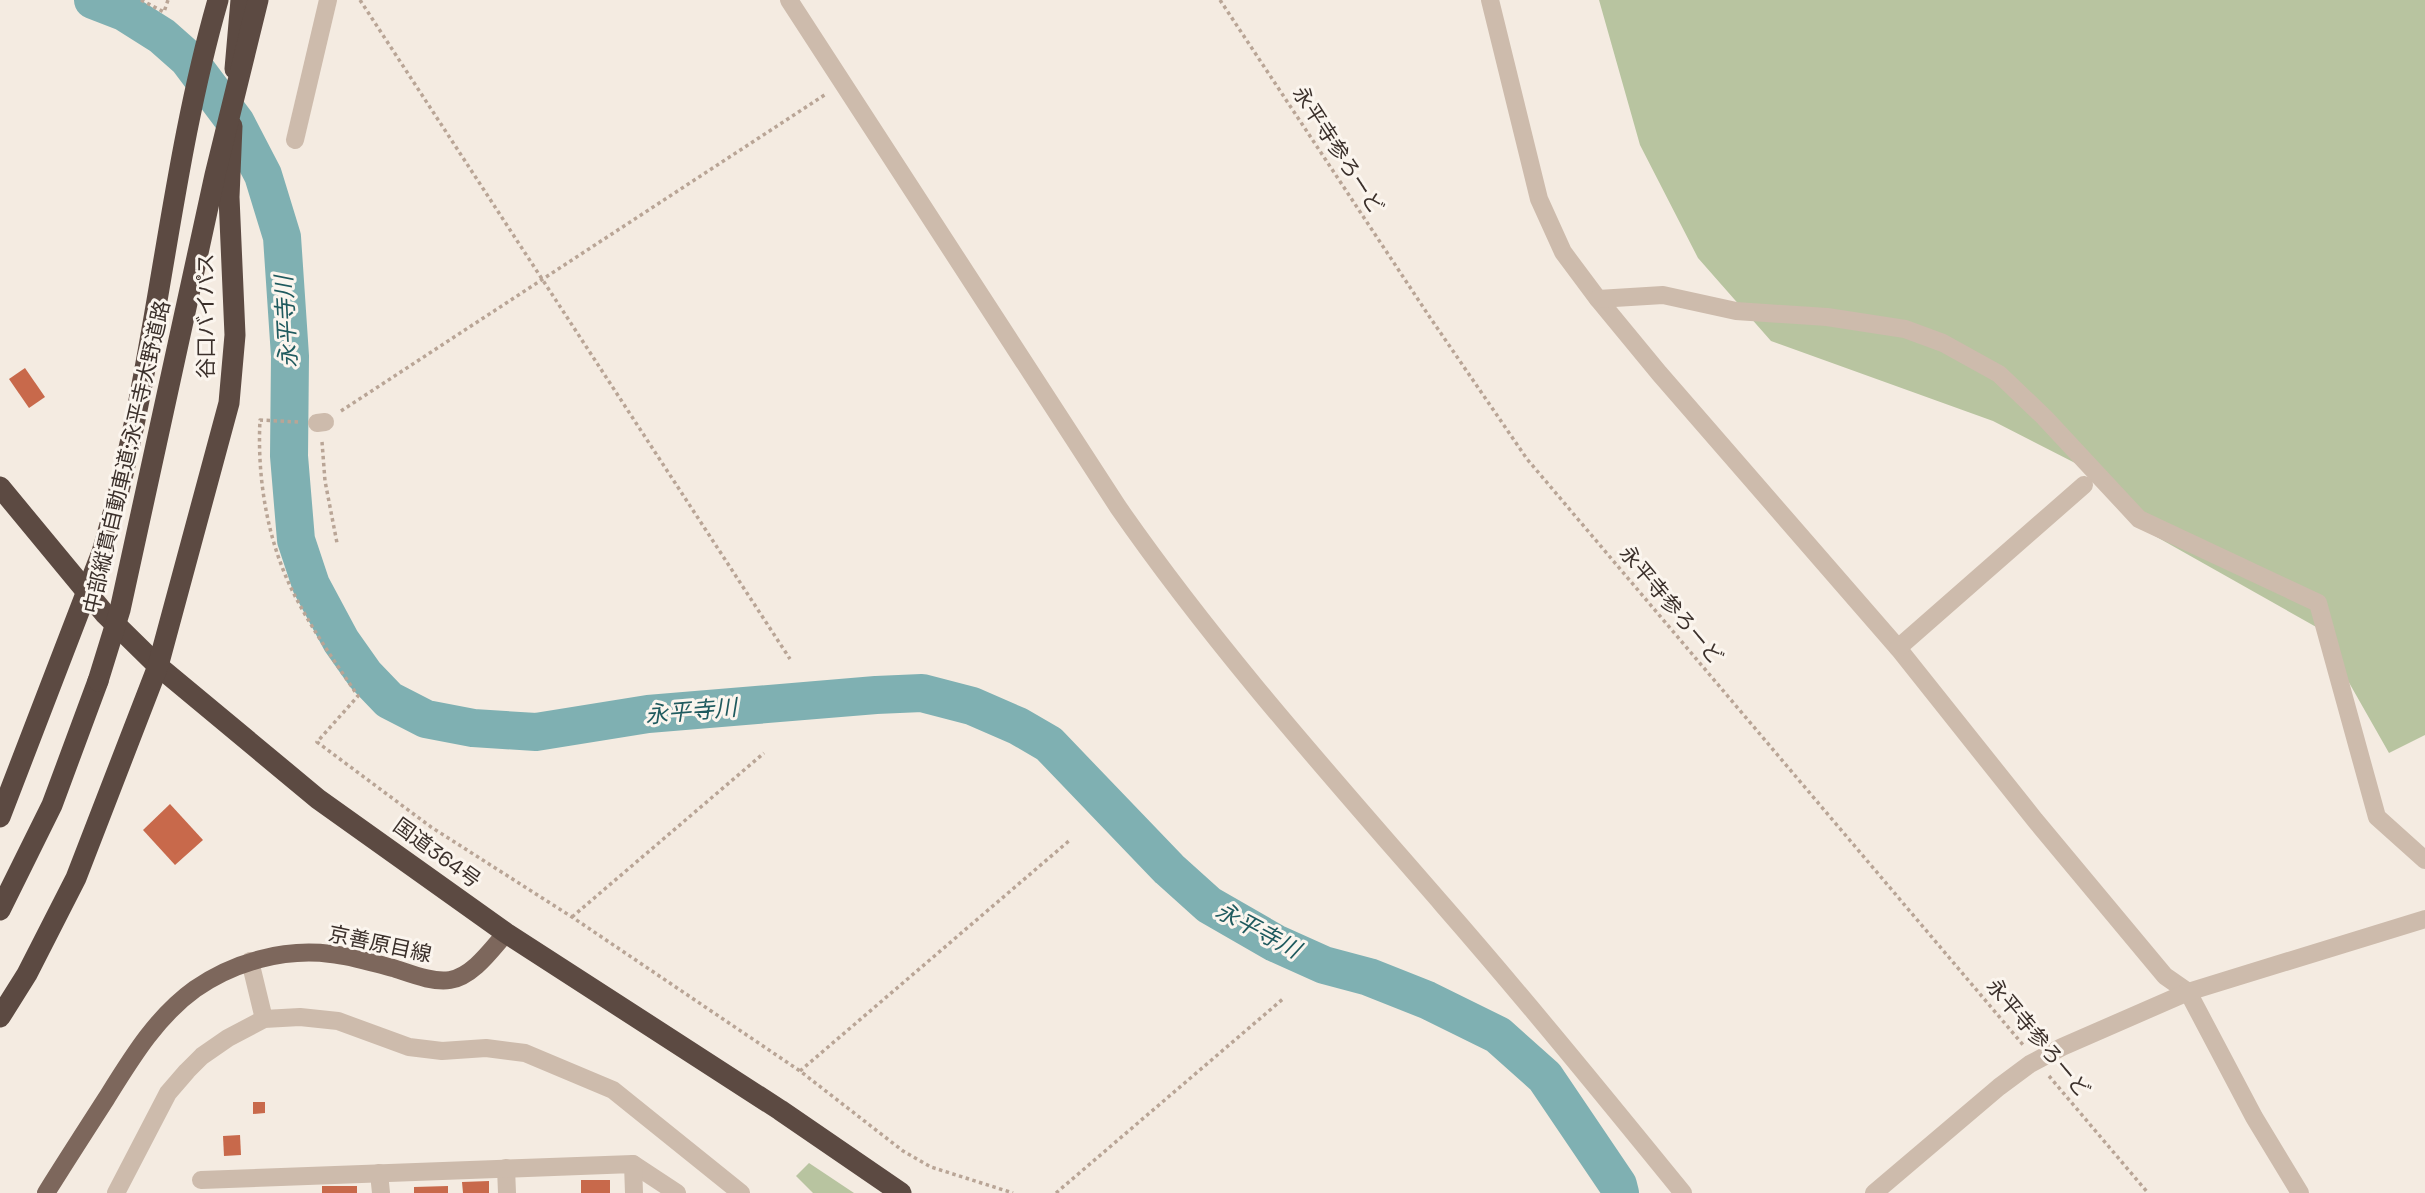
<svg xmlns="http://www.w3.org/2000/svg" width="2425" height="1193" font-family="'Space Grotesk','Noto Sans JP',sans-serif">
<rect width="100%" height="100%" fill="#f4ebe1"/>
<!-- green -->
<g fill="#b8c4a0">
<polygon points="1599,0 2425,0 2425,735 2389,753 2318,628 2139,527 2079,465 1993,421 1771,341 1698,258 1640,145"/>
<polygon points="809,1163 854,1193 813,1193 796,1176"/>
</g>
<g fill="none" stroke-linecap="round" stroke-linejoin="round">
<!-- river -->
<polyline stroke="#7fb0b2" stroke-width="38" points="93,0 124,12 162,36 188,59 236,123 263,175 282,237 290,356 289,456 296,540 311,585 341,641 365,675 389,700 426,719 473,728 536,732 648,714 876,695 922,693 972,706 1018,726 1049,744 1169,869 1209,905 1275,943 1324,965 1369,977 1427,1000 1498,1035 1545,1077 1618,1185 1620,1193"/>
</g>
<!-- building -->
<g fill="#c8694b">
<polygon points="25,368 45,397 29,408 9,379"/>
<polygon points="170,804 203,840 175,865 143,830"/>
<polygon points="253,1102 265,1102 265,1113 253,1114"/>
<polygon points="240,1135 241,1155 224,1156 223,1136"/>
<rect x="581" y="1180" width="29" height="13"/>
<polygon points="489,1181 489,1193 463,1193 462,1182"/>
<rect x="322" y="1186" width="35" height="7"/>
<polygon points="448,1186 448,1193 414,1193 414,1187"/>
</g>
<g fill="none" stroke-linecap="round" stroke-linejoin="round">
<!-- path -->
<g stroke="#b9a596" stroke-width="3.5" stroke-dasharray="3.5 3.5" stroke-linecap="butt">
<polyline points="141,0 164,12 168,0"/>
<polyline points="360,0 790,659"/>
<polyline points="1220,0 1429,316 1527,459 2024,1046"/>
<polyline points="341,411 826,94"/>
<path d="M298 422 260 420C257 477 267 540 293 592 311 628 335 662 358 696L317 742 431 827 572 917 800 1071 903 1151 931 1167 1013 1193"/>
<polyline points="322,442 325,481 337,543"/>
<polyline points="572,917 764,753"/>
<polyline points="800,1071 1070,840"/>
<polyline points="2049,1076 2148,1193"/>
<polyline points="1056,1193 1284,998"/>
</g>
<!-- minor -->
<g stroke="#cdbbac" stroke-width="18">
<path d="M789 0 1118 507C1216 648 1330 775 1442 904 1525 999 1604 1096 1683 1193"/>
<polyline points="1490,0 1539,199 1563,252 1598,299 1659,373 1898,648 2035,820 2165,976 2188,992 2254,1117 2300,1193"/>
<polyline points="295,140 328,0"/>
<polyline points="1598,299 1663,295 1736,311 1827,317 1905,329 1943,343 1999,374 2044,417 2139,519 2318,603 2377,817 2425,860"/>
<polyline points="317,423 325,422"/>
<polyline points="1898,648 2084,485"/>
<polyline points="250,961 264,1019"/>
<polyline points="633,1164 677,1193"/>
<polyline points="506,1168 507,1193"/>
<polyline points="379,1173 381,1193"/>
<polyline points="201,1180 633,1164 634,1193"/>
<polyline points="116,1193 168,1093 187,1071 202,1056 228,1038 264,1019 300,1017 338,1021 409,1047 442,1051 486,1048 525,1053 613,1090 741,1193"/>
<polyline points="1874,1193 1999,1087 2030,1064 2062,1047 2188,992 2425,919"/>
</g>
<!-- major -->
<path stroke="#7d675c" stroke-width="18" d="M46 1193C66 1161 86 1130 106 1099 131 1059 156 1017 195 989 234 962 284 948 331 954 352 956 373 963 393 968 409 973 433 983 450 980 473 976 491 950 506 933"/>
<!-- highway -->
<g stroke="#5c4a42" stroke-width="21">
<polyline points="235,69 241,0"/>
<polyline points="0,487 105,614 158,666 318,799 506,933 780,1110 901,1193"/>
<path d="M0 817 102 552C157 372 166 181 218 0"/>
<polyline points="0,910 52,805 98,681"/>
<polyline points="0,1017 27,974 76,878 158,666 229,403 235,335 229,197 232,126"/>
</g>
<!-- highway-bridge -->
<polyline stroke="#5c4a42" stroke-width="21" points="98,681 120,610 215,175 258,0"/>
</g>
<g text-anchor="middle" stroke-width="6" stroke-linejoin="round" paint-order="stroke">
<!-- street labels -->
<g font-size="21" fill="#3b302b" stroke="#fbf5ee">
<text transform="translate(1338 150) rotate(57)" y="7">永平寺参ろーど</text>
<text transform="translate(206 316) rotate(-90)" y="7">谷口バイパス</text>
<text transform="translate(127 457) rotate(-77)" y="7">中部縦貫自動車道;永平寺大野道路</text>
<text transform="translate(1671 605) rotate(50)" y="7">永平寺参ろーど</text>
<text transform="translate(437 853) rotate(36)" y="7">国道364号</text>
<text transform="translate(380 944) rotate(12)" y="7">京善原目線</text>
<text transform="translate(2038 1038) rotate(50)" y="7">永平寺参ろーど</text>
</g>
<!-- water labels -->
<g font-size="23" font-style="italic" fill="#1f5a5e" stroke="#fbf5ee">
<text transform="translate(286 322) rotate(-93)" y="8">永平寺川</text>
<text transform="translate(691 711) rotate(-5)" y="8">永平寺川</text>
<text transform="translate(1258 930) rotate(28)" y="8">永平寺川</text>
</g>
</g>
</svg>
